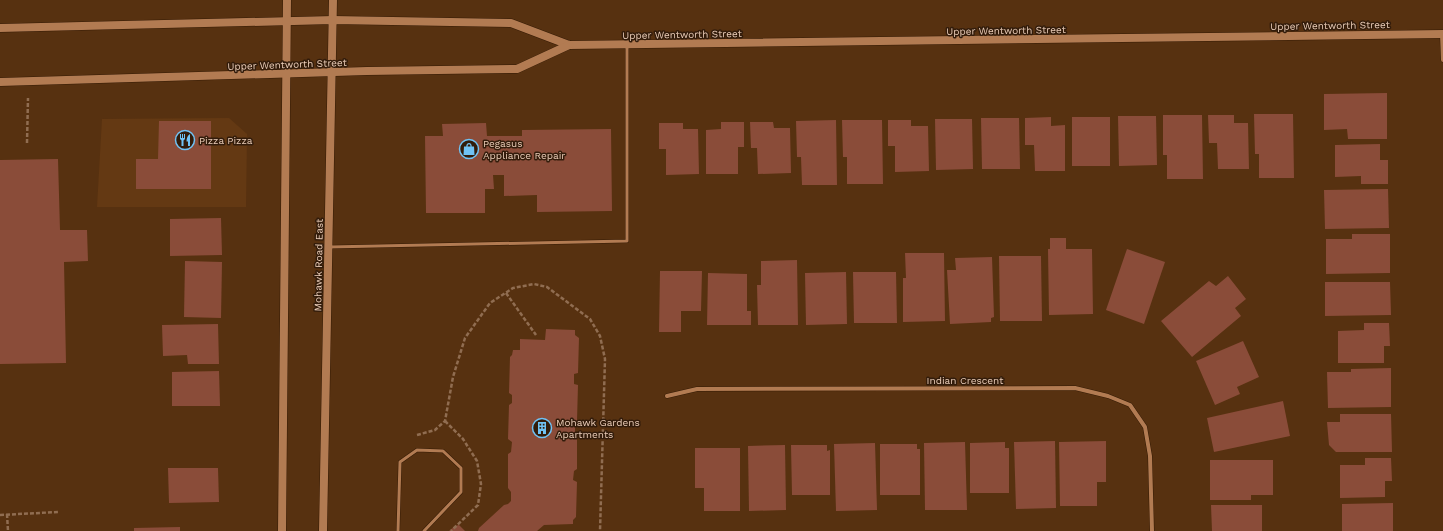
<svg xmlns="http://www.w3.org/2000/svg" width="1443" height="531" font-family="'Work Sans',sans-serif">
<rect width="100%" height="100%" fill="#573110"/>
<!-- built -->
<polygon fill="#643913" points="229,118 247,134 246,207 97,207 102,119"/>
<!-- building -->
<g fill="#8a4c39">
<polygon points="1387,93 1387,139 1348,139 1347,129 1324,130 1324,94"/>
<polygon points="1254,114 1293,114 1294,178 1259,178 1259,154 1255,154"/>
<polygon points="1163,115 1202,115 1203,179 1167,179 1167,155 1163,155"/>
<polygon points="1208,115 1234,115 1234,123 1248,123 1249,169 1218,169 1217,143 1209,143"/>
<polygon points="1118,116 1156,116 1157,165 1119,166"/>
<polygon points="1051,117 1051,126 1065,125 1065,171 1035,171 1034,145 1025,145 1025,118"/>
<rect x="1072" y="117" width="38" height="49"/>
<polygon points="981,118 1019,118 1020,169 982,169"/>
<polygon points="935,119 972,119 973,169 936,170"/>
<polygon points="836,120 837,185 802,185 801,157 797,157 796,121"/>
<polygon points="842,120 882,120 883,184 847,184 847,157 843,157"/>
<polygon points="888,120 911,120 911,126 928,126 929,171 895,172 895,146 888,146"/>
<polygon points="159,121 211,121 211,189 136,189 136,159 158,159"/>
<polygon points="721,122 744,122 744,147 738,147 738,174 706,174 706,130 721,129"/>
<polygon points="750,122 773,122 774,128 790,128 791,173 758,174 757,148 751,148"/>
<polygon points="486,123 487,136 522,136 522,130 611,129 612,211 537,212 537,195 504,196 504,175 493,175 494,189 485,189 485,213 426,213 425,136 443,136 442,124"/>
<polygon points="659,123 683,123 683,129 698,129 699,174 666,175 666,149 659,149"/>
<polygon points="1380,144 1380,160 1388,160 1388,184 1361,184 1361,176 1335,177 1335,145"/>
<polygon points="58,159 60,230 87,230 88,261 64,262 66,363 0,364 0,160"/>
<polygon points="1388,189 1389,228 1325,229 1324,190"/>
<polygon points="221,218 222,255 170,256 170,219"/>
<polygon points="1352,234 1390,234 1390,273 1326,274 1326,239 1352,239"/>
<polygon points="1050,238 1066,238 1066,249 1092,249 1093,314 1049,315 1048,249 1050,249"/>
<polygon points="1127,249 1165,262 1144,324 1106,310"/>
<polygon points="905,253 944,253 945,321 903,322 903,278 906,278"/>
<polygon points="999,256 1041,256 1042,321 1000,321"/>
<polygon points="992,257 994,317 991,318 991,322 950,324 947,270 956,270 955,258"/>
<polygon points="797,260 798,325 758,325 757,285 761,285 761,261"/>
<polygon points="185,261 222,262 221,318 184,317"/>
<polygon points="660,271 702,271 701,311 681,311 681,332 659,332"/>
<polygon points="846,272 847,324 806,325 805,273"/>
<polygon points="853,272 896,272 897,323 854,323"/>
<polygon points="708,273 747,274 747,311 751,311 751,325 707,325"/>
<polygon points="1228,276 1246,299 1235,308 1241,316 1192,357 1161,321 1209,281 1216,286"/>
<polygon points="1325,282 1390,282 1391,315 1325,316"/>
<polygon points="1364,323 1389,323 1390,346 1384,346 1384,363 1338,363 1338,331 1364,330"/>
<polygon points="218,324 219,364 188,364 187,355 163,356 162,325"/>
<polygon points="546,329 575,330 575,335 579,338 578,373 574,374 574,384 578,385 577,421 575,422 575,434 577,435 577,469 574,471 573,480 577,482 576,517 573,520 573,524 544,525 537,531 478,531 479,528 504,505 508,504 511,501 511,492 508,488 508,454 511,452 512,442 508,439 509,405 512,403 512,395 509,393 510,357 512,355 513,350 520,350 520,339 545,340"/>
<polygon points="1243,341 1259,377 1237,387 1240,394 1215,405 1196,361"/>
<polygon points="1391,368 1391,407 1328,408 1327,372 1351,372 1351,369"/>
<polygon points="219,371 220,406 172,406 172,372"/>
<polygon points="1283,401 1290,436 1214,452 1207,418"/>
<polygon points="1340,414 1391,414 1392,452 1336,452 1329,445 1327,422 1340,422"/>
<polygon points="1055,441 1056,508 1016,509 1014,442"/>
<polygon points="1106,441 1106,482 1097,482 1097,506 1060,506 1059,442"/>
<polygon points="965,442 967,510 925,510 924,443"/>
<polygon points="1005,442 1005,448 1009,448 1009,493 970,493 970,443"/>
<polygon points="875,443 877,510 836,511 834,444"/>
<polygon points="880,444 917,444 917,449 920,449 920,495 880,495"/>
<polygon points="785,445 786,510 749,511 748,446"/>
<polygon points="791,445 827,445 827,451 830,450 830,495 792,495"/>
<polygon points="695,448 740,448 740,511 704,511 704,488 695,488"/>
<polygon points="1365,458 1391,458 1392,481 1385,481 1385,497 1340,498 1340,465 1365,465"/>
<polygon points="1210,460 1273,460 1273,495 1251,495 1251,500 1210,500"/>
<polygon points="168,468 218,468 219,502 169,503"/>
<polygon points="1393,503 1393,531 1342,531 1342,504"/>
<polygon points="1211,505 1262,505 1262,531 1212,531"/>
<polygon points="459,525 465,531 449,531 455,526"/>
<polygon points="180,527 180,531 134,531 134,528"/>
</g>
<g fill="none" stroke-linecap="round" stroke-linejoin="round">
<!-- lane casing -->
<g stroke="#351b05" stroke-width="4">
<g id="lane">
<polyline points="329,247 627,241 627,46"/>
<polyline points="398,531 400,462 417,450 443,451 461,468 461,492 424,531"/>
</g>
</g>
<!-- street casing -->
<g stroke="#351b05" stroke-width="5">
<g id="street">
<polyline points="1442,34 1443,60"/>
<polyline points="667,396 697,389 1075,388 1108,396 1130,405 1145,427 1150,456 1152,531"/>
</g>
</g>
<!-- secondary casing -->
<g stroke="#351b05" stroke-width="9">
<g id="secondary">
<polyline points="0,28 333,20 511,23 569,45 1443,34"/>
<polyline points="0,82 367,71 517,69 569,45"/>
<polyline points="282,531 287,0"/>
<polyline points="323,531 333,0"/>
</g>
</g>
<!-- path -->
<g stroke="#906d51" stroke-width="2.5" stroke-dasharray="4 2" stroke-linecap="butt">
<polyline points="27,143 28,98"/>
<polyline points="506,293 536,335"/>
<polyline points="445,421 463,439 477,461 481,484 478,505 451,531"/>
<polyline points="417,435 435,430 445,421 453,377 465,338 490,303 513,288 534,284 547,287 590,319 600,336 605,359 600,531"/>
<polyline points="7,514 8,531"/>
<polyline points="0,515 58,512"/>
</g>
<!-- lane -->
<use href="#lane" stroke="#b27b52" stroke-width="3"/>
<!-- street -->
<use href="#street" stroke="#b27b52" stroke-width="4"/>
<!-- secondary -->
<use href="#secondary" stroke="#b27b52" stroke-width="8"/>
</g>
<!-- icons -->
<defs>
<g id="restaurant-ring" transform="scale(1)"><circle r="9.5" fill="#321c0b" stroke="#70c2f4" stroke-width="1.5"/><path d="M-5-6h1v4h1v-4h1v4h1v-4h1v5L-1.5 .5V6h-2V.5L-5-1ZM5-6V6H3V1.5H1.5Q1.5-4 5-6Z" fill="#70c2f4"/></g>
<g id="shop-ring" transform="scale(1)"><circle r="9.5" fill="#321c0b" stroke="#70c2f4" stroke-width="1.5"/><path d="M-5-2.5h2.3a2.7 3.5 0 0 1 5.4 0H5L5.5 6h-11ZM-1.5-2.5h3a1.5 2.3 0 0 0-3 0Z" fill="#70c2f4"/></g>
<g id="building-ring" transform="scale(1)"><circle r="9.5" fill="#321c0b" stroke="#70c2f4" stroke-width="1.5"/><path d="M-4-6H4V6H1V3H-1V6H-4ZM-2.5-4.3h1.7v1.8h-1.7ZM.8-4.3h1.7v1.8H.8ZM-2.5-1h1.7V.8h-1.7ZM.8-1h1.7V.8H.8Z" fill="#70c2f4"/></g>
</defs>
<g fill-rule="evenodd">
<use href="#restaurant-ring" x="185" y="140"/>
<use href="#shop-ring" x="469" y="149"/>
<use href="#building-ring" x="542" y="428"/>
</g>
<g text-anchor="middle" stroke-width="3" stroke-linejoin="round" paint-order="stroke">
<!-- street labels -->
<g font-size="10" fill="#ecceb9" stroke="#321c0b">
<text transform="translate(1330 25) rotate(-1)" y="4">Upper Wentworth Street</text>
<text transform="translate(1006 30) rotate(-1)" y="4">Upper Wentworth Street</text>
<text transform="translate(682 34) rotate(-1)" y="4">Upper Wentworth Street</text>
<text transform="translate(287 64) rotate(-2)" y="4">Upper Wentworth Street</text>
<text transform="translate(318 265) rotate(-89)" y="4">Mohawk Road East</text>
<text x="965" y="384">Indian Crescent</text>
</g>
<!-- poi labels -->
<g font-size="10" fill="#ecceb9" stroke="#321c0b" text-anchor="start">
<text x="199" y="144">Pizza Pizza</text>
<text x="483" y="147">Pegasus<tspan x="483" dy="12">Appliance Repair</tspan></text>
<text x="556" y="426">Mohawk Gardens<tspan x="556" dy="12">Apartments</tspan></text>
</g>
</g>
</svg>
